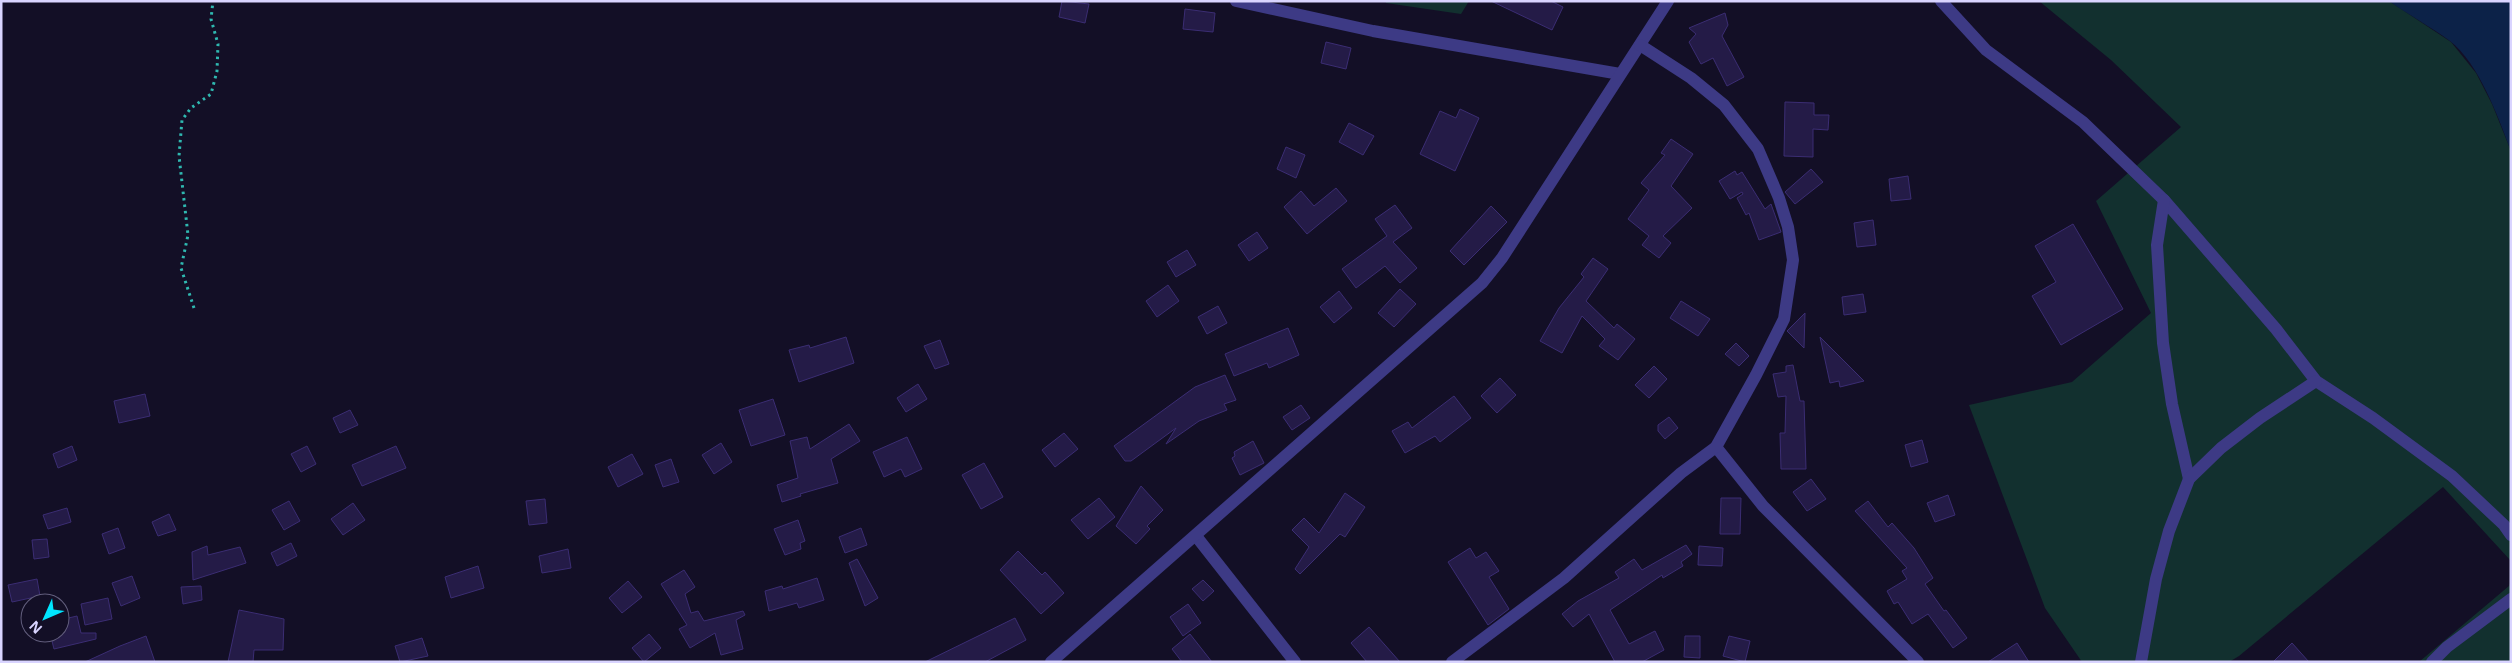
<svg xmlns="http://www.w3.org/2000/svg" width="2512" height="663" font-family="'Open Sans',sans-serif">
<rect width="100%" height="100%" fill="#130f26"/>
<!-- green -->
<g fill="#12302f">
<polygon points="1386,1 1469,1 1461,14 1386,3"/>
<polygon points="2039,1 2389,1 2451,42 2476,73 2492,104 2511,151 2511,561 2443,487 2239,656 2229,662 2082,662 2045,608 1969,405 2072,382 2151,313 2096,201 2181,127 2111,60"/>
<polygon points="2511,580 2511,662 2419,662 2509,586"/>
</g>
<!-- water -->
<path fill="#0c2248" d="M2389 1H2511V151C2498 117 2479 63 2450 41 2431 27 2409 15 2389 1Z"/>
<!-- building -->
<g fill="#241b47" stroke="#3b2d73">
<polygon points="1062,1 1089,4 1085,23 1059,17"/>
<polygon points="1491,1 1551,1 1563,7 1552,30"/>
<polygon points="1185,9 1215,13 1213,32 1183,29"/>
<polygon points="1725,13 1728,25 1722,36 1744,77 1727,86 1713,58 1701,64 1689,42 1696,34 1689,28"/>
<polygon points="1326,42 1351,48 1346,69 1321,63"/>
<polygon points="1785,102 1814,103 1814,115 1829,115 1828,130 1813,129 1813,157 1784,156"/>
<polygon points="1460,109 1479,118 1455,171 1420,154 1440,111 1456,118"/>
<polygon points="1349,123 1374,136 1363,155 1339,142"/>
<polygon points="1671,139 1693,154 1671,186 1692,208 1663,236 1671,243 1659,258 1642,245 1649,236 1628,219 1649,190 1641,183 1665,155 1661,153"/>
<polygon points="1286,147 1305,155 1296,178 1277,169"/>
<polygon points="1811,169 1823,182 1795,204 1785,192"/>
<polygon points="1735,171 1737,175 1742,172 1765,209 1771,204 1781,232 1759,240 1749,213 1746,215 1737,198 1743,194 1742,192 1730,199 1719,181"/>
<polygon points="1908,176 1911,199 1891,201 1889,179"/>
<polygon points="1336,188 1347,201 1307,234 1284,207 1301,191 1314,206"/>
<polygon points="1395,205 1412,228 1393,242 1417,268 1400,283 1385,266 1356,288 1342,269 1387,236 1375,219"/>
<polygon points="1491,206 1507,222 1464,265 1450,251"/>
<polygon points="1873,220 1876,245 1857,247 1854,223"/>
<polygon points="2073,224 2123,309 2061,345 2032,296 2056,282 2035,246"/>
<polygon points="1257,232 1268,248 1249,261 1238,245"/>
<polygon points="1187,250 1196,265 1176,277 1167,262"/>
<polygon points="1593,258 1608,269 1586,301 1614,328 1617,324 1635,339 1618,360 1599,346 1605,339 1582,316 1562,353 1540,341 1559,308 1584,277 1581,274"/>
<polygon points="1168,285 1179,301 1157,317 1146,301"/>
<polygon points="1400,289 1416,304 1394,327 1378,313"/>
<polygon points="1339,291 1352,308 1334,323 1320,307"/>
<polygon points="1863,294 1866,312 1844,315 1842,297"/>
<polygon points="1681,301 1710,319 1698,336 1670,318"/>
<polygon points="1218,306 1227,323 1207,334 1198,317"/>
<polygon points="1805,313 1804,348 1787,331"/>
<polygon points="1288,328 1299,355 1269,368 1267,363 1234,376 1225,354"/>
<polygon points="846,337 854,363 799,382 789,350 809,345 810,348"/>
<polygon points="1820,337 1864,381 1840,387 1839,381 1830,383"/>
<polygon points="940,340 949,364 935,369 924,346"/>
<polygon points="1736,343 1749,356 1739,366 1725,354"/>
<polygon points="1793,365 1800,401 1804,401 1806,469 1781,469 1780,433 1785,433 1786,396 1778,397 1773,374 1786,372 1786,366"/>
<polygon points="1654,366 1667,379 1649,398 1635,385"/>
<polygon points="1225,375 1236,400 1224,404 1227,410 1199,421 1166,444 1176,428 1131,461 1125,461 1114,446 1195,387"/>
<polygon points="1500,378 1516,395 1497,413 1481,396"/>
<polygon points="918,384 927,399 906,412 897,398"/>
<polygon points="145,394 150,416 119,423 114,401"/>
<polygon points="1454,396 1471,418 1440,442 1435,436 1405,453 1392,431 1408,422 1412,428"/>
<polygon points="773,399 785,435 751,446 739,410"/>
<polygon points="1301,405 1310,418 1292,430 1283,417"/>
<polygon points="350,410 358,425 340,433 333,418"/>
<polygon points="1669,417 1678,428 1665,439 1658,431 1658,425"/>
<polygon points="849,424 860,441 831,459 838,483 800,494 801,496 782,502 777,485 798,478 790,441 807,437 810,449"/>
<polygon points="1064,433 1078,449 1055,467 1042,450"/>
<polygon points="907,437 922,469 905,477 901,469 884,477 873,452"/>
<polygon points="1922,440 1928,462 1911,467 1905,445"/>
<polygon points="1253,441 1264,463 1240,475 1232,458 1235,456 1234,452"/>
<polygon points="721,443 732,462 714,474 702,455"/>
<polygon points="72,446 77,460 58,468 53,454"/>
<polygon points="307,446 316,464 301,472 291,454"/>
<polygon points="396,446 406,468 362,486 352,465"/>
<polygon points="632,454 643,474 618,487 608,467"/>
<polygon points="671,459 679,482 663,487 655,465"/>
<polygon points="984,463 1003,497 981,509 962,475"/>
<polygon points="1811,479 1826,499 1807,511 1793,492"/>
<polygon points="1141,486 1163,510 1147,526 1150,529 1136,544 1116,526"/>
<polygon points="1345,493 1365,507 1345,537 1340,534 1300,574 1295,569 1309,547 1292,530 1304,518 1319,533"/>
<polygon points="1948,495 1955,515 1935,522 1927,503"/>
<polygon points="1099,498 1115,517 1088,539 1071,520"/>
<polygon points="1721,498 1741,498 1740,534 1720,534"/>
<polygon points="545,499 547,523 529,525 526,501"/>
<polygon points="289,501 300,521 284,530 272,510"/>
<polygon points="1868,501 1888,527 1892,523 1914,548 1933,578 1925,584 1944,611 1946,610 1967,638 1953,648 1928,614 1912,624 1898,602 1894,604 1887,591 1907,579 1902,571 1907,568 1855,511"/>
<polygon points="353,503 365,520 343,535 331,519"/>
<polygon points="67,508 71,522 48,529 43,515"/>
<polygon points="169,514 176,530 158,536 152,522"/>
<polygon points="798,520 805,541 800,543 801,549 785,555 774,529"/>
<polygon points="118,528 125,548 109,554 102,534"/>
<polygon points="861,528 867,545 845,553 839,537"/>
<polygon points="47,539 49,557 34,559 32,540"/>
<polygon points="291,543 297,556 277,566 271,553"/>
<polygon points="1686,545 1692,554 1681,562 1683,566 1663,578 1662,575 1610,610 1629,644 1655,631 1664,650 1642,662 1615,662 1589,614 1573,627 1562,614 1578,601 1619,578 1615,572 1634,559 1642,570"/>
<polygon points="207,546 208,555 240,547 246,563 193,580 192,552"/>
<polygon points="1699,546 1723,548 1722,566 1698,565"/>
<polygon points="1470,548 1476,558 1486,552 1499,571 1489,577 1509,609 1488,625 1448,562"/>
<polygon points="568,549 571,568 542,573 539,556"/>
<polygon points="1018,551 1042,575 1045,572 1064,593 1041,614 1000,570"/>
<polygon points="857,559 878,598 865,606 849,563"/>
<polygon points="478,566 484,588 451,598 445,577"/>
<polygon points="684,570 695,587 685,594 691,613 698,611 704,621 743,611 745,615 736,620 743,649 721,655 715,633 690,648 679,629 687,625 661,584"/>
<polygon points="132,576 140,598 121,606 112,583"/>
<polygon points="817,578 824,600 799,608 797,603 769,611 765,591 782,586 783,589"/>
<polygon points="37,579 40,596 12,602 8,585"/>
<polygon points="1203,580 1214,591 1203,601 1192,589"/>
<polygon points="628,581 642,597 622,613 609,598"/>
<polygon points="201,586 202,600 183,604 181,587"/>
<polygon points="108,598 112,619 85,625 81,604"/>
<polygon points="1188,604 1201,623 1183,636 1170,617"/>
<polygon points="239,610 284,619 283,650 254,650 253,662 228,662"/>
<polygon points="77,616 81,633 96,633 96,639 54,649 50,633 60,633 60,620"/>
<polygon points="1015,618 1026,640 985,662 925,662"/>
<polygon points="1369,627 1400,662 1367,662 1351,643"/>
<polygon points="649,634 661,648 644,662 632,648"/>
<polygon points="1190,634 1212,662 1182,662 1172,649"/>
<polygon points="146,636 155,662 85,662 120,646"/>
<polygon points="1685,636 1700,636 1700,658 1684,657"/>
<polygon points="1729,636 1750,641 1745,662 1723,656"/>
<polygon points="422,638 428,656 400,662 395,646"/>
<polygon points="2017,643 2029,662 1988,662"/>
<polygon points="2292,643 2309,662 2273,662"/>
</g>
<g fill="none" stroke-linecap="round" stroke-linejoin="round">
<!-- path -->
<polyline stroke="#2fb8b0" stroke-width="3" stroke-dasharray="2.5 4" stroke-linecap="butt" points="194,308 181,268 188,235 179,156 182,120 191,108 211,94 217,71 218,44 211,19 213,1"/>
<!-- minor -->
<g stroke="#3d3a85" stroke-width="12">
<polyline points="1236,1 1373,31 1620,74"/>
<polyline points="1941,1 1986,50 2083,122 2164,200 2276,329 2316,381 2373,418 2452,476 2504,525 2511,535"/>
<polyline points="2164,200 2157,245 2163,343 2172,404 2189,479"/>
<polyline points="1716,447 1763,506 1918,662"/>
<polyline points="1196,536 1295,662"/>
<polyline points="1051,662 1482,283 1502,258 1668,1"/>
<polyline points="1452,662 1564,578 1681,473 1716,447 1756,375 1784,319 1793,260 1788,227 1779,198 1758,149 1724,105 1691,78 1640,45"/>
<polyline points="2141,662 2156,579 2169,531 2189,479 2221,448 2260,418 2316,381"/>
<polyline points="2432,662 2447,647 2511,599"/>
</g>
</g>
<!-- border -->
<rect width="2512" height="663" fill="none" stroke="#d9d4ff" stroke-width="5"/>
<!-- north arrow -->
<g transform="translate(45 618) rotate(225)"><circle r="24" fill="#130f26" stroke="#625e7d"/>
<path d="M0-4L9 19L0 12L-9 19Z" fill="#00e5ff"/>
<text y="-8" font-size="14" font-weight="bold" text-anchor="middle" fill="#d9d4ff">N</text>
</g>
</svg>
